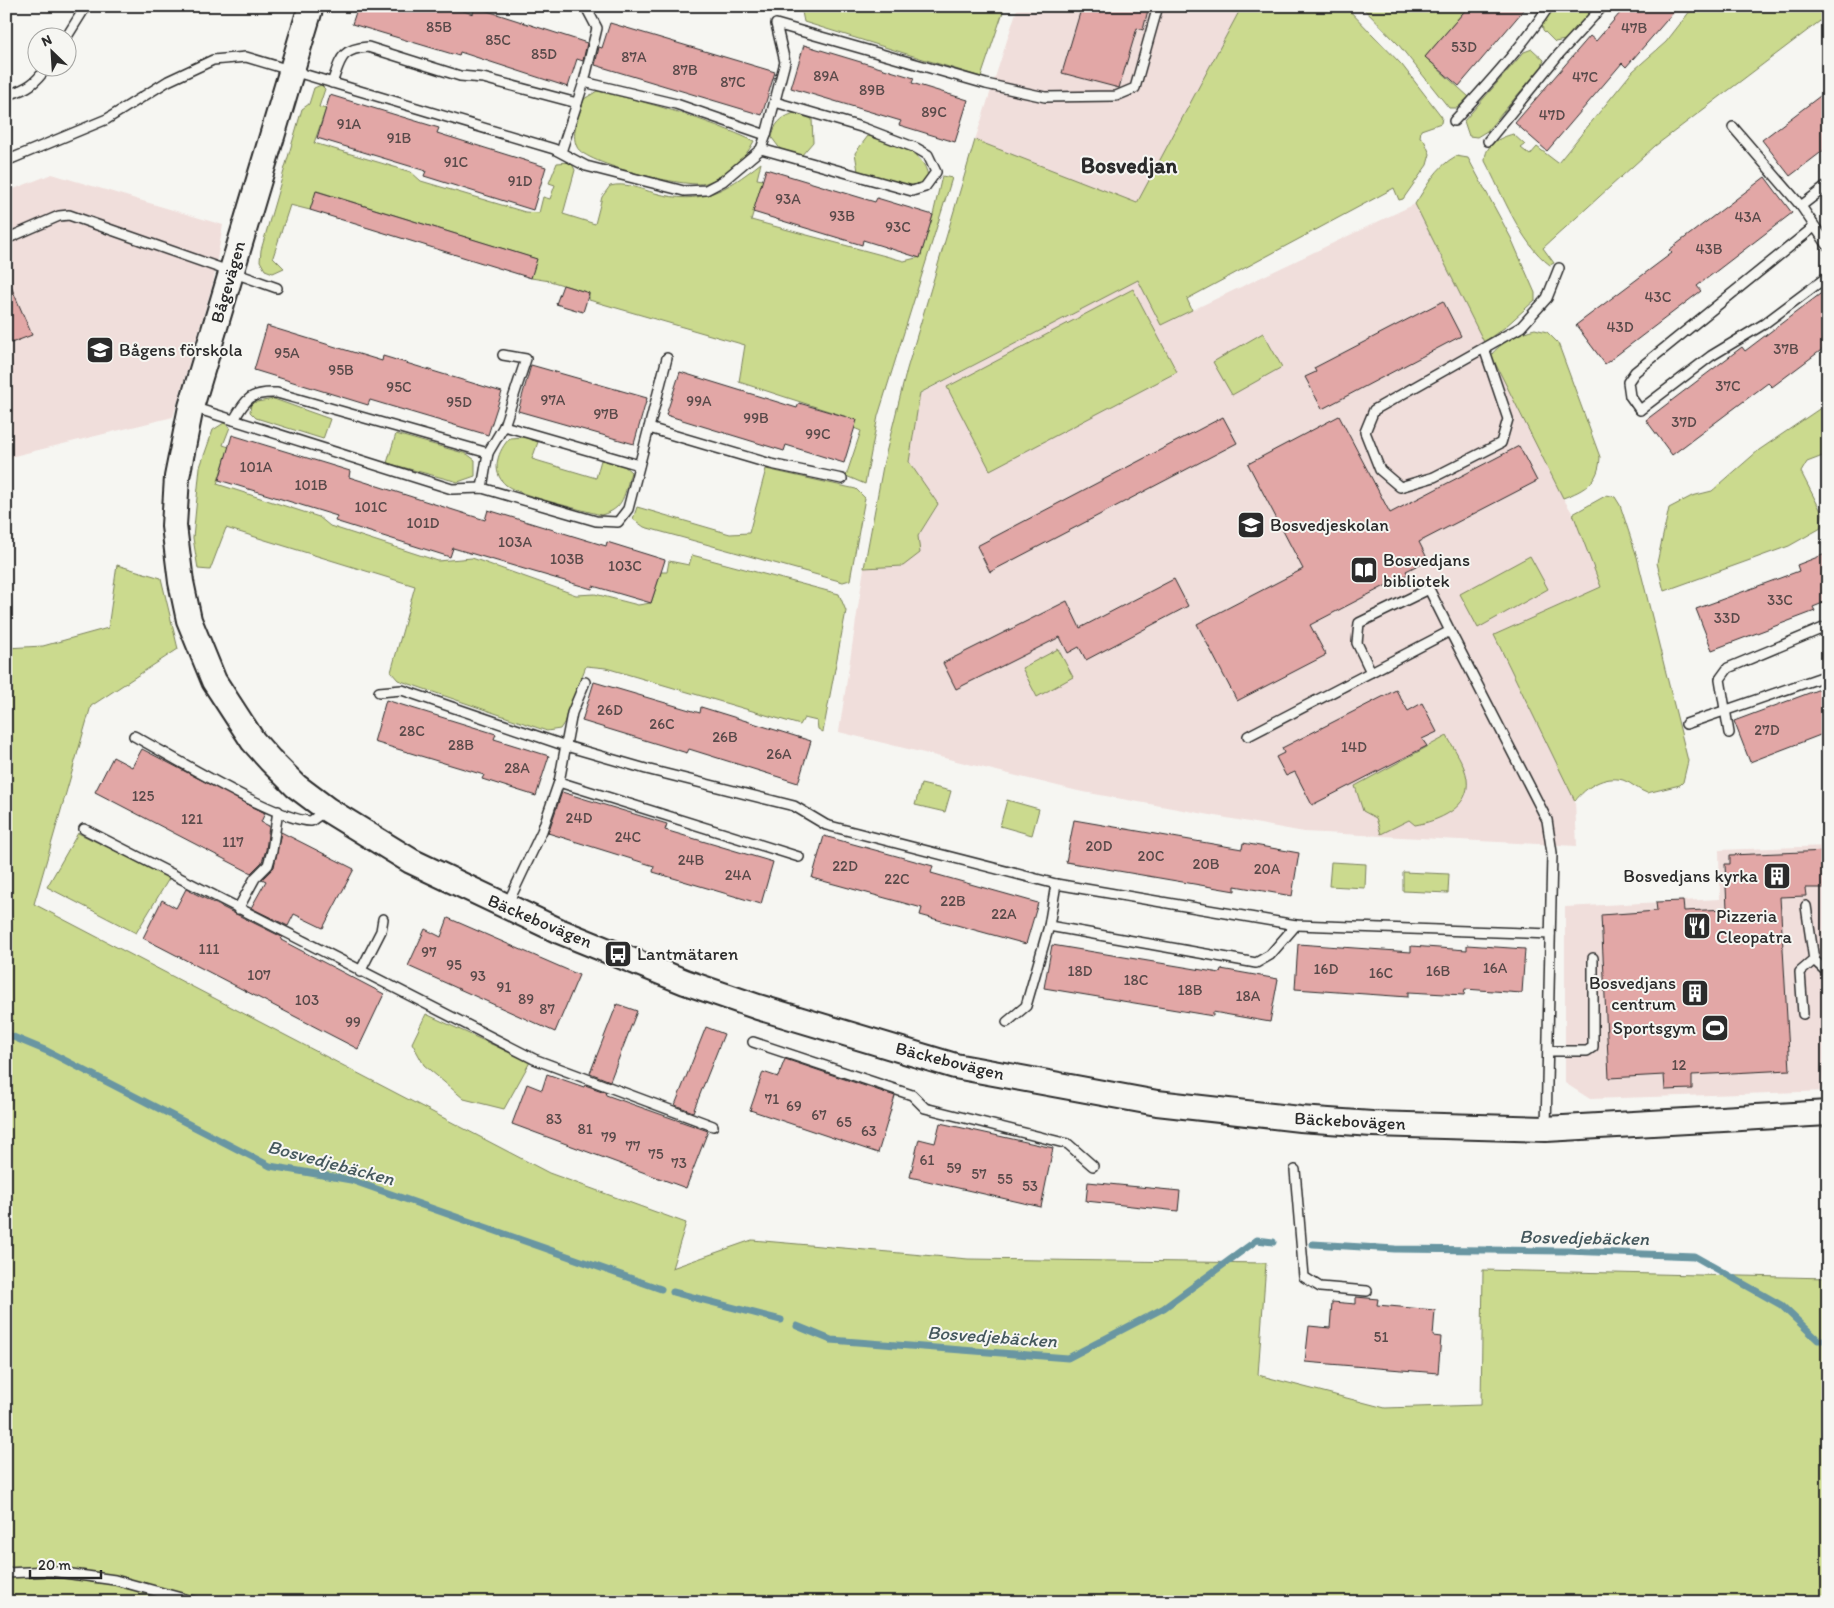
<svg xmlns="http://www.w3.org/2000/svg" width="1834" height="1608" font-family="Itim,sans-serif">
<rect width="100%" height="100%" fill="#f6f6f2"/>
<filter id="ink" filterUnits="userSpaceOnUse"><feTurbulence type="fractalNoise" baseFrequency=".02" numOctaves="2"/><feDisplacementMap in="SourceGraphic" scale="10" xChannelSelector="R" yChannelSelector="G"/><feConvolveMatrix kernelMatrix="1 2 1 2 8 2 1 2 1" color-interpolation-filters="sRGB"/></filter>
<g filter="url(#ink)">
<!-- built -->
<g fill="#f0dedb">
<polygon points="1018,6 1242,6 1137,204 975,140"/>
<polygon points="52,174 223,225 213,283 173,417 6,458 6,192"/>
<polygon points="1415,204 1563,498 1573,514 1601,587 1494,635 1575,801 1577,846 1304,832 1078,791 839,732 864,568 903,566 918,536 938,505 909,462 920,394 1138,279 1161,325"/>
<polygon points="1828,846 1828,1091 1590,1099 1565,1083 1565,907 1720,899 1719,850"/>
</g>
<!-- green -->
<g fill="#cbda8e" stroke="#7b825c">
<polygon points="804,6 1005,6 981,77 804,22 802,12"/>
<polygon points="1242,6 1345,6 1402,65 1442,117 1441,123 1421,130 1420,137 1424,140 1430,154 1427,165 1403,199 1399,200 1394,188 1187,299 1192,310 1161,325 1138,280 920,393 909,462 938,504 918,536 920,553 903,566 864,568 884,461 907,369 975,140 1137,203"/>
<polygon points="1361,6 1469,6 1425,57 1469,97 1457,108 1449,108 1398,44"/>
<polygon points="1554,6 1596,6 1565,40 1555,42 1543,30 1542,23"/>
<path d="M1694 6H1828V15L1655 146 1543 248 1554 263 1550 265C1520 243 1502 193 1485 161 1485 144 1499 138 1513 134L1525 145 1521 148 1530 155 1537 147 1558 163 1633 71 1666 42Z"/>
<polygon points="1532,49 1544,60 1542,66 1487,131 1477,137 1469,136 1464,121 1524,52"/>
<path d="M321 85 325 89 319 107 326 109 314 143 411 172 421 181 525 212 539 213 543 197 550 199 555 185 549 183 557 163 571 162 575 170 563 214 595 224 602 197 610 186C625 182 640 189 655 193 701 206 725 191 761 163L757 179 763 180 751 220 904 261 920 257 933 215 942 176 952 178 878 416 865 484 846 476 861 431 854 428 856 420 739 382 745 345 589 300V293L550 281 531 278 536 259 317 191 310 210 290 205 273 257 284 268 273 273 265 270 260 261 261 250 302 109 309 104 314 88Z"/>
<path d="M597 91C650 102 705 119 754 141 744 161 728 175 706 183 688 189 584 164 577 147 570 133 580 113 584 99Z"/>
<path d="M794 113 812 119 813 142 801 156 781 150 772 138C774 124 780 118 794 113Z"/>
<path d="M868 136C890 142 925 150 928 177L920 185 909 188 858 171 855 153Z"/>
<path d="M1456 156 1468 158 1511 238 1535 293V300L1504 328 1484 342 1415 204C1427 186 1436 167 1456 156Z"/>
<polygon points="1133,289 1177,372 990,470 947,387"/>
<path d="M1535 329 1547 332 1558 343 1600 457C1599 482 1585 490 1563 498L1491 355C1500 343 1520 332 1535 329Z"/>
<polygon points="1263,333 1282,367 1232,395 1213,362"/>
<polygon points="274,399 330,419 323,439 256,418 250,412 251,403"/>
<polygon points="1828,403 1828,454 1807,462 1801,472 1822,513 1821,528 1789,546 1664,591 1657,563 1669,508 1692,496 1712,491 1759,450"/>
<polygon points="224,423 230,427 223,445 229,447 217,484 319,517 330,526 438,561 472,558 576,595 595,594 638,605 651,603 661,572 667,572 669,561 689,565 692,555 839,594 846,611 823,732 818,729 817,721 804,718 800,725 606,668 586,666 564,723 560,729 547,731 398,680 391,672 415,586 226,528 210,570 198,569 193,538 200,467 213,430"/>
<polygon points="396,434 467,454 475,460 475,476 458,482 387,463"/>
<path d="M525 437 538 442 532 459 596 478 601 460 622 464 631 472C624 494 625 509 601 515 580 509 520 496 506 485 490 472 498 450 510 438Z"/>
<polygon points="766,469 856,489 865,498 850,580 843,582 644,527 633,519 637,507 730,534 749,533"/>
<path d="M1607 495 1615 497 1620 505 1637 557 1688 761 1683 782 1680 785 1647 793C1638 790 1632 783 1623 780 1604 775 1586 787 1575 801L1494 635 1601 587 1573 514Z"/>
<polygon points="1530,556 1548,589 1478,628 1460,594"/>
<polygon points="117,565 161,578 178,649 91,706 34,904 549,1173 686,1223 672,1268 752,1240 968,1259 1266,1263 1258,1375 1385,1408 1481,1405 1483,1270 1828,1278 1828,1602 6,1602 6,648 43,646 108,628"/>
<polygon points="1058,649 1073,677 1037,697 1022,668"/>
<path d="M1447 736C1454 749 1465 764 1467 779 1471 808 1438 821 1415 825L1409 820 1381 834 1376 818 1363 811 1355 786Z"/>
<polygon points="921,784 951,791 945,812 915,805"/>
<polygon points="1007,800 1039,809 1032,835 1000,826"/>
<polygon points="78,833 170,877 136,933 47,887"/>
<polygon points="1331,862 1366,864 1365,888 1329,886"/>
<polygon points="1403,872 1449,874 1448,893 1403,891"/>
<polygon points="426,1014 530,1062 504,1109 464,1099 424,1065 412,1043"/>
</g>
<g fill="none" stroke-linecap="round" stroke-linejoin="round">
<!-- stream -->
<g stroke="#6996a2" stroke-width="7">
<polyline points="6,1034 47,1051 270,1166 351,1180 661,1289"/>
<polyline points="1313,1244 1395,1249 1568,1251 1694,1256 1781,1305 1818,1340 1828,1340"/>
<polyline points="673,1292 781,1320"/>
<polyline points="797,1326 831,1340 1068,1358 1164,1308 1257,1240 1273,1242"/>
</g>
</g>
<!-- building -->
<g fill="#e2a7a6" stroke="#2b2b2b">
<polygon points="358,6 448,6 473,14 475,7 587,43 583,61 577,59 568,87 460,52 459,56 352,24"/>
<polygon points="1082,6 1149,6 1143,30 1137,28 1119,88 1062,73"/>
<polygon points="1469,6 1527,6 1459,86 1425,57"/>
<polygon points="1626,6 1679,6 1626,67 1622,63 1547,151 1515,123 1590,36 1596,41"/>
<polygon points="610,23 775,72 762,115 595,65 599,47 602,48"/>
<polygon points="804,45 914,78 912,83 968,100 955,142 899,125 901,121 791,88"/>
<polygon points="1828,90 1828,147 1790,176 1762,140"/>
<polygon points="330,95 439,128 437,133 546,167 533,210 424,176 426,171 317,138"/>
<polygon points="766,169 875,202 877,198 933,215 920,258 863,240 862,245 753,212"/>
<polygon points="1765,177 1792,213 1697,286 1701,291 1605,364 1576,325 1672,253 1669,250"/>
<polygon points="316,191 537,259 531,278 310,210"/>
<polygon points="6,275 32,335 6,345"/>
<polygon points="563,285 589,293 583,312 556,304"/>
<polygon points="1828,288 1828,345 1772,387 1768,383 1672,455 1646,420 1742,347 1745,351"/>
<polygon points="1443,301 1461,336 1322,409 1305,377 1316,372 1314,368"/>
<polygon points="267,326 382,361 383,356 502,392 488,435 370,400 368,405 254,370"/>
<polygon points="531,365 647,398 634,444 518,411"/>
<polygon points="680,372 797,408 799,403 857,420 844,463 786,445 784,451 666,415"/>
<polygon points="1339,416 1390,513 1519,446 1537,481 1419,542 1428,560 1406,571 1408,574 1310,625 1326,655 1237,701 1197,624 1303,569 1248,464"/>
<polygon points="1223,417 1237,443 990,572 977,546"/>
<polygon points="232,435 350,471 349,477 485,520 488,510 606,546 607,542 665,560 651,603 593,586 592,589 453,548 450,557 335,521 337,516 219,480"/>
<polygon points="1828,553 1828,601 1813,607 1815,611 1712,650 1696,609 1799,571 1797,565"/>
<polygon points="1174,579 1188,606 1086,660 1079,647 1068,653 1060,637 956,689 943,663 1067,601 1080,628"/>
<polygon points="594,682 700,713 701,707 811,741 798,783 689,749 687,753 582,721"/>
<polygon points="1828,686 1828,732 1750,762 1734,721"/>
<polygon points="1396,690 1408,711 1422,703 1437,732 1422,739 1427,746 1312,805 1295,772 1286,776 1276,757 1284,753 1282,748"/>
<polygon points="386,700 496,734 494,739 549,756 536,796 482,779 484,775 374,742"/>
<polygon points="142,749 265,813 261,822 269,826 266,850 262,862 251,873 95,792 113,757 132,767"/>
<polygon points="562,792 667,824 665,830 773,862 761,904 653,872 654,866 548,833"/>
<polygon points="1074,820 1242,849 1243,843 1299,853 1292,896 1235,886 1235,891 1066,862"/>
<polygon points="281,832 354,869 323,928 294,914 288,926 251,908 266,881 262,879 274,867"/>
<polygon points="824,836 933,866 931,873 1038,903 1026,944 920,915 922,908 812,878"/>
<polygon points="1828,851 1828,888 1805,888 1806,896 1780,897 1790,1070 1692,1075 1692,1089 1665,1090 1664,1075 1609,1078 1601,915 1657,911 1656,902 1683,901 1684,911 1727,909 1725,864 1730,864 1730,855"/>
<polygon points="186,889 282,937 281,940 384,994 358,1049 143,938 162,900 176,908"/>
<polygon points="448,918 579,975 555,1032 408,966 425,929 441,937"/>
<polygon points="1298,944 1411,952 1411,946 1467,950 1467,945 1525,949 1522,993 1465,989 1464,995 1408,992 1408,997 1295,989"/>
<polygon points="1052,945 1220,973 1221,969 1278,979 1270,1022 1213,1012 1213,1016 1044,988"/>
<polygon points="617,1004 637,1011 610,1081 590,1073"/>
<polygon points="706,1027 724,1034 693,1112 675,1105"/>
<polygon points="785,1059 895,1096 878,1153 750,1110 763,1072 778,1077"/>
<polygon points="547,1074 584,1087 585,1085 605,1092 606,1095 708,1131 686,1188 512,1124 527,1084 542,1090"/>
<polygon points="940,1123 1053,1148 1041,1207 910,1177 919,1139 935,1143"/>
<polygon points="1088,1182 1180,1191 1178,1211 1086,1201"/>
<polygon points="1356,1297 1378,1299 1377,1305 1435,1310 1433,1336 1441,1337 1438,1373 1305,1362 1309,1326 1330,1328 1332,1302 1356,1304"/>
</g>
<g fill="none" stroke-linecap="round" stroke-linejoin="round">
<!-- service casing -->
<g stroke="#2b2b2b" stroke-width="12">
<g id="service">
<polyline points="66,38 86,6"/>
<polyline points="584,82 676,104 766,135"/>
<path d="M332 83C341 59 340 49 368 47L460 76 483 78 577 103"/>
<path d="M6 92 10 94C27 89 36 83 46 68"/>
<path d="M1454 121C1488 84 1521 48 1549 6"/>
<polyline points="1733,127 1801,206 1828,246"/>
<polyline points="1488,141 1559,54 1603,6"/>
<polyline points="761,149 912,191 925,187 936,172 928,155 916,148 861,127 775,102"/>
<polyline points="561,152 584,82 597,28 588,11"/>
<polyline points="6,161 107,119 168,81 213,60 246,57 554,149 586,166 684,191 706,190 723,181 761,149 766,135 785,62 776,24 986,84 1045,97 1116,96 1135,88 1158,6"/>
<polyline points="1801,206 1828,185"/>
<polyline points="1814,227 1635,372 1628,382 1630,396 1640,410 1711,356 1764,324 1828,276"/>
<polyline points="6,239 59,216 69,215 277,288"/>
<polyline points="1484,348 1508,419 1501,443 1434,477 1400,487 1380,470 1365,432 1374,410 1521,327 1547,298 1559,268"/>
<polyline points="192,407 452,489 482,488 596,521 618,522 628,509 667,358"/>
<path d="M234 420C246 398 251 392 277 393L488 453"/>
<polyline points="504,426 639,465"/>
<polyline points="649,428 771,464 842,479"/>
<polyline points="482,488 488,453 504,426 526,359 503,355"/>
<polyline points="1371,672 1357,643 1359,623 1429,589 1450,631"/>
<polyline points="379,692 402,690 566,746 646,769 794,806 826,825 1056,884 1296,925 1550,934"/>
<polyline points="1686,724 1828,675"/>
<polyline points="1729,733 1720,679 1728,668 1828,626"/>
<path d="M134 736C168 754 279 822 311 821L325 811"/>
<polyline points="1248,736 1450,631 1547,820 1552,853 1546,1129"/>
<polyline points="559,782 799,857"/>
<polyline points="84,829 534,1059 713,1126"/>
<polyline points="507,905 542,831 559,782 572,713 585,682"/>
<polyline points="1806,906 1814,960 1828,973"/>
<polyline points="238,909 255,878 268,865 272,851 278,811"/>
<polyline points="1049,926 1256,963 1270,955 1296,925"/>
<polyline points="360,972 381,931 383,919"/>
<polyline points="1803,1014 1800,972 1814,960"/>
<polyline points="1007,1022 1026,1006 1049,926 1056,884"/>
<polyline points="753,1042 912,1095 925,1108 1068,1144 1093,1166"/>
<polyline points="1548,1051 1587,1051 1593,1047 1593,958"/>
<polyline points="1295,1170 1304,1277 1320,1287 1367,1291"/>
<polyline points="6,1573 50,1571 115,1580 196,1602"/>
</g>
</g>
<!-- tertiary casing -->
<g stroke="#2b2b2b" stroke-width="28">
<polyline id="tertiary" points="311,6 191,407 177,477 174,526 181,582 189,620 214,681 253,741 270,760 296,786 328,810 411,861 559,931 685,982 758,1007 955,1066 1157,1103 1300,1119 1372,1124 1546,1129 1828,1113"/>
</g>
<!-- service -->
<use href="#service" stroke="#f6f6f2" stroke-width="9"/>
<!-- tertiary -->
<use href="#tertiary" stroke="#f6f6f2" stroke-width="24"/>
</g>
</g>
<!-- icons -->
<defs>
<g id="school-square" transform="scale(1.4375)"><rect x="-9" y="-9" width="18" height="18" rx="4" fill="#2b2b2b" stroke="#f6f6f2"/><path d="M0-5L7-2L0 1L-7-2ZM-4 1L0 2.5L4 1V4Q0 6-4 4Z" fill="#fff"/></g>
<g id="library-square" transform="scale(1.4375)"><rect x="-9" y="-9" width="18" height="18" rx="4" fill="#2b2b2b" stroke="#f6f6f2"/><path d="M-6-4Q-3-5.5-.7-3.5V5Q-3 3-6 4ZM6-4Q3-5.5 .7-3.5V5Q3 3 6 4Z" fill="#fff"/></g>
<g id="building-square" transform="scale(1.4375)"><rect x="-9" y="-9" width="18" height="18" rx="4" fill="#2b2b2b" stroke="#f6f6f2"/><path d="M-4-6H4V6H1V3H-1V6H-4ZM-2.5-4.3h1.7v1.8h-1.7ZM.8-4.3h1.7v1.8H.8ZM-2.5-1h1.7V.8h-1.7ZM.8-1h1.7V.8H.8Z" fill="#fff"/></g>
<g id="restaurant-square" transform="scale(1.4375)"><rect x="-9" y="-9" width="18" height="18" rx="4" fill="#2b2b2b" stroke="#f6f6f2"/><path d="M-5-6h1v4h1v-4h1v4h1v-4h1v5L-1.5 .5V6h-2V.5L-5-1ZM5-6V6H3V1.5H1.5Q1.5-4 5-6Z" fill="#fff"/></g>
<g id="bus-square" transform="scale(1.4375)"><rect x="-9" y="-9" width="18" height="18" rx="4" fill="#2b2b2b" stroke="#f6f6f2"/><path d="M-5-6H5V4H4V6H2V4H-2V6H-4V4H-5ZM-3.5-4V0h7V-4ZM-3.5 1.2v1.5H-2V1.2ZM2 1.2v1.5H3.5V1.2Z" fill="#fff"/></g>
<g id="stadium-square" transform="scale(1.4375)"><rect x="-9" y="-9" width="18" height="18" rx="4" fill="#2b2b2b" stroke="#f6f6f2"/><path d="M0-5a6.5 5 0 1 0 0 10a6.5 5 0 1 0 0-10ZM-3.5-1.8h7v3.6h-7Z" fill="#fff"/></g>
</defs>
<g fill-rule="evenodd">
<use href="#school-square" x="100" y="350"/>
<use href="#school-square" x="1251" y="525"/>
<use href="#library-square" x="1364" y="570"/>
<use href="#building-square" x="1777" y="876"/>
<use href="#restaurant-square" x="1697" y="926"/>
<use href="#bus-square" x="618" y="954"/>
<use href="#building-square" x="1695" y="993"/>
<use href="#stadium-square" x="1715" y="1028"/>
</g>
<g text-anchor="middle" stroke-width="4" stroke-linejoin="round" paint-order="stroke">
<!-- number labels -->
<g font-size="15" fill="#594a4a">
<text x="439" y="32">85B</text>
<text x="1634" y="33">47B</text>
<text x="498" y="45">85C</text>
<text x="1464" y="52">53D</text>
<text x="544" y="59">85D</text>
<text x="634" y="62">87A</text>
<text x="685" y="75">87B</text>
<text x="826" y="81">89A</text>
<text x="1585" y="82">47C</text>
<text x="733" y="87">87C</text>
<text x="872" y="95">89B</text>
<text x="934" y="117">89C</text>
<text x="1552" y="120">47D</text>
<text x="349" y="129">91A</text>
<text x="399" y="143">91B</text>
<text x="456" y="167">91C</text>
<text x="520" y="186">91D</text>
<text x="788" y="204">93A</text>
<text x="842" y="221">93B</text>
<text x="1748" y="222">43A</text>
<text x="898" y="232">93C</text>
<text x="1709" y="254">43B</text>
<text x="1658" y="302">43C</text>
<text x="1620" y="332">43D</text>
<text x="1786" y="354">37B</text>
<text x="287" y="358">95A</text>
<text x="341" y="375">95B</text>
<text x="1728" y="391">37C</text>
<text x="399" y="392">95C</text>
<text x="553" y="405">97A</text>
<text x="699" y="406">99A</text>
<text x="459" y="407">95D</text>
<text x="606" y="419">97B</text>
<text x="756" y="423">99B</text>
<text x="1684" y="427">37D</text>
<text x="818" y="439">99C</text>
<text x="256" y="472">101A</text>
<text x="311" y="490">101B</text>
<text x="371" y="512">101C</text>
<text x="423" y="528">101D</text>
<text x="515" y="547">103A</text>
<text x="567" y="564">103B</text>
<text x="625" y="571">103C</text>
<text x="1780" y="605">33C</text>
<text x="1727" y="623">33D</text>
<text x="610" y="715">26D</text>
<text x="662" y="729">26C</text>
<text x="1767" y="735">27D</text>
<text x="412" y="736">28C</text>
<text x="725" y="742">26B</text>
<text x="461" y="750">28B</text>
<text x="1354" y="752">14D</text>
<text x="779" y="759">26A</text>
<text x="517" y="773">28A</text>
<text x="143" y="801">125</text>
<text x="579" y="823">24D</text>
<text x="192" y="824">121</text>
<text x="628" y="842">24C</text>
<text x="233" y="847">117</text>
<text x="1099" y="851">20D</text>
<text x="1151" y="861">20C</text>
<text x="691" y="865">24B</text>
<text x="1206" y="869">20B</text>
<text x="845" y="871">22D</text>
<text x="1267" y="874">20A</text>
<text x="738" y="880">24A</text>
<text x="897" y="884">22C</text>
<text x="953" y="906">22B</text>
<text x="1004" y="919">22A</text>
<text x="209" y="954">111</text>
<text x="429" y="957">97</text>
<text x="454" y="970">95</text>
<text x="1495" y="973">16A</text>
<text x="1326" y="974">16D</text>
<text x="1080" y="976">18D</text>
<text x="1438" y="976">16B</text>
<text x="1381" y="978">16C</text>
<text x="259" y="980">107</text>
<text x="478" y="981">93</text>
<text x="1136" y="985">18C</text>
<text x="504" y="992">91</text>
<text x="1190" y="995">18B</text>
<text x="1248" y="1001">18A</text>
<text x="526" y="1004">89</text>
<text x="307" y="1005">103</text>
<text x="547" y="1014">87</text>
<text x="353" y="1027">99</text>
<text x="1679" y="1070">12</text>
<text x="772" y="1104">71</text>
<text x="794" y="1111">69</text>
<text x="819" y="1120">67</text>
<text x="554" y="1124">83</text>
<text x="844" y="1127">65</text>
<text x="585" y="1134">81</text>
<text x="869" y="1136">63</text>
<text x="609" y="1142">79</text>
<text x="633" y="1151">77</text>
<text x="656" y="1159">75</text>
<text x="927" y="1165">61</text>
<text x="679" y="1168">73</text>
<text x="954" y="1173">59</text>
<text x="979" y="1179">57</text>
<text x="1005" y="1184">55</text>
<text x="1030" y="1191">53</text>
<text x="1381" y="1342">51</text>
</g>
<!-- street labels -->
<g font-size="18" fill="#2b2b2b" stroke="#f6f6f2">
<text transform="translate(228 282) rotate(-74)" y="6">Bågevägen</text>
<text transform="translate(540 921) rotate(23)" y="6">Bäckebovägen</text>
<text transform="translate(950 1061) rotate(14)" y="6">Bäckebovägen</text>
<text transform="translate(1350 1121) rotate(3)" y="6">Bäckebovägen</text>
</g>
<!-- poi labels -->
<g font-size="18" fill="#2b2b2b" stroke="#f6f6f2" text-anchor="start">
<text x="119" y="356">Bågens förskola</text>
<text x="1270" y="531">Bosvedjeskolan</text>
<text x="1383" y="566">Bosvedjans<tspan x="1383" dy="21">bibliotek</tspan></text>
<text x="1758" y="882" text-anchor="end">Bosvedjans kyrka</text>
<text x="1716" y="922">Pizzeria<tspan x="1716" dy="21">Cleopatra</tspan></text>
<text x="637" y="960">Lantmätaren</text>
<text x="1676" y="989" text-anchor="end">Bosvedjans<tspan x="1676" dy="21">centrum</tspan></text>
<text x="1696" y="1034" text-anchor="end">Sportsgym</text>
</g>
<!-- water labels -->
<g font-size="19" font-style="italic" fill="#45585d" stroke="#f6f6f2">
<text transform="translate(331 1162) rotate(15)" y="7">Bosvedjebäcken</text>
<text transform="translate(1584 1237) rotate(1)" y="7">Bosvedjebäcken</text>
<text transform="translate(992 1336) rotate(4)" y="7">Bosvedjebäcken</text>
</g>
<!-- district labels -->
<g font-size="22" font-weight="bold" fill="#2b2b2b" stroke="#f6f6f2">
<text x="1129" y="173">Bosvedjan</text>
</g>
</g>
<!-- margin -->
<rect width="1834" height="1608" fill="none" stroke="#f6f6f2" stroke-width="25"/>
<rect x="12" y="12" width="1809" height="1583" fill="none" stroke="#2b2b2b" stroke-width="2" filter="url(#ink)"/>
<!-- north arrow -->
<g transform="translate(52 52) rotate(335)"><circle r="24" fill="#f6f6f2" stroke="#a5a5a2"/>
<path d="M0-4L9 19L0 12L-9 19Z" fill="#2b2b2b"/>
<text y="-8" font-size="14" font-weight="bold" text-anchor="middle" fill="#2b2b2b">N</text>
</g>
<!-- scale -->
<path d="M30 1570v8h71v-8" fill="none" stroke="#2b2b2b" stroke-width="2.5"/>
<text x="38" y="1570" font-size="15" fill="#2b2b2b" stroke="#f6f6f2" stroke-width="4" paint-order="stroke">20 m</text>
</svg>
